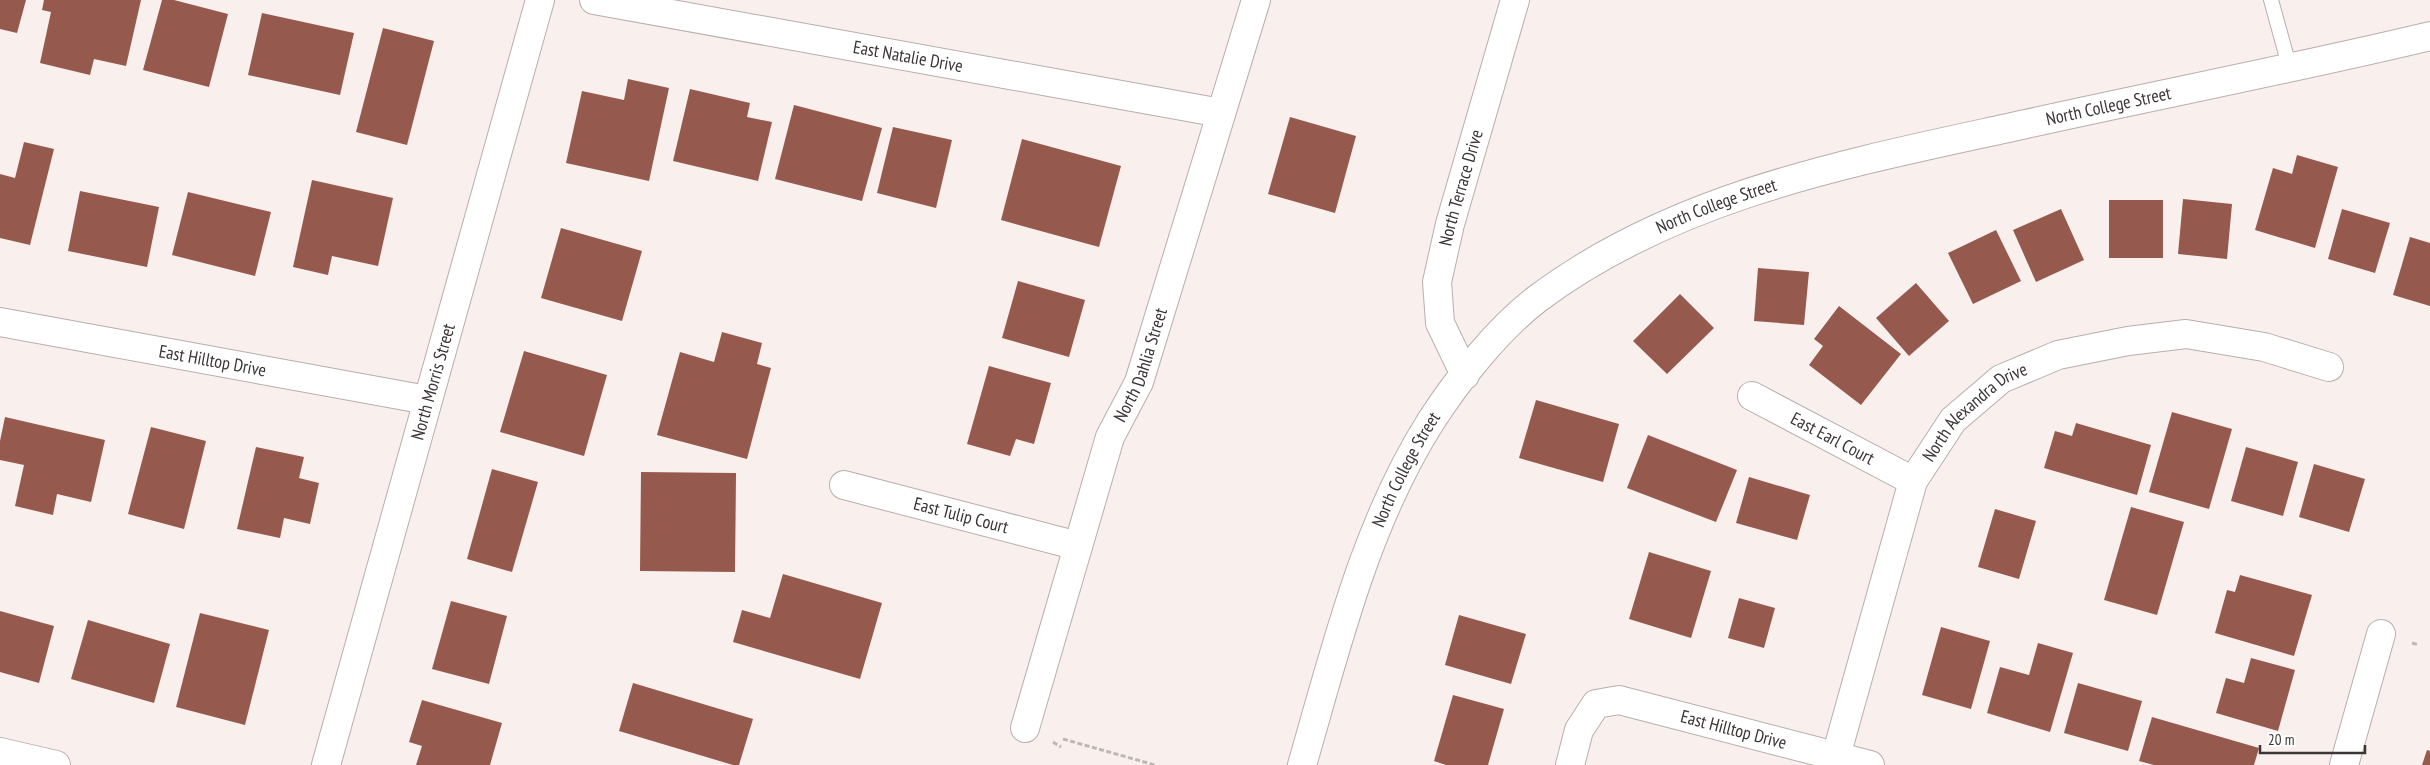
<svg xmlns="http://www.w3.org/2000/svg" width="2430" height="765" font-family="'PT Sans Narrow',sans-serif">
<rect width="100%" height="100%" fill="#f9f0ee"/>
<!-- building -->
<g fill="#96594e">
<polygon points="0,0 26,0 17,33 0,29"/>
<polygon points="44,0 141,0 126,66 94,59 90,75 40,63 51,12 42,10"/>
<polygon points="162,0 174,0 228,14 209,87 143,70"/>
<polygon points="262,13 354,33 340,95 248,75"/>
<polygon points="383,28 434,41 407,145 356,132"/>
<polygon points="628,79 669,88 649,181 566,163 582,91 624,100"/>
<polygon points="690,89 750,103 747,117 772,122 758,181 673,161"/>
<polygon points="794,105 882,128 862,201 775,179"/>
<polygon points="1290,117 1356,136 1335,213 1268,194"/>
<polygon points="893,127 952,140 936,208 877,193"/>
<polygon points="1022,139 1121,166 1099,247 1001,220"/>
<polygon points="24,142 54,149 30,245 0,238 0,174 15,178"/>
<polygon points="2297,155 2338,167 2315,248 2255,230 2273,168 2292,174"/>
<polygon points="312,180 393,198 378,266 332,256 328,275 293,267"/>
<polygon points="80,191 159,207 147,267 68,251"/>
<polygon points="188,192 271,212 255,276 172,255"/>
<polygon points="2183,199 2232,204 2227,259 2178,254"/>
<rect x="2109" y="200" width="54" height="58"/>
<polygon points="2061,209 2084,260 2036,282 2013,230"/>
<polygon points="2342,209 2390,223 2375,273 2328,259"/>
<polygon points="561,228 642,251 622,321 541,298"/>
<polygon points="1996,230 2021,281 1973,304 1948,253"/>
<polygon points="2410,237 2430,243 2430,306 2393,295"/>
<polygon points="1758,268 1809,272 1804,325 1754,321"/>
<polygon points="1018,281 1085,300 1069,357 1002,338"/>
<polygon points="1916,283 1949,321 1909,356 1876,318"/>
<polygon points="1680,294 1714,328 1667,374 1633,341"/>
<polygon points="1839,306 1901,354 1861,405 1809,365 1823,346 1814,339"/>
<polygon points="722,332 762,343 757,364 771,368 747,459 657,435 680,352 714,362"/>
<polygon points="524,351 607,375 584,456 500,432"/>
<polygon points="989,366 1051,383 1034,444 1016,439 1010,456 967,444"/>
<polygon points="1536,400 1619,424 1603,482 1519,458"/>
<polygon points="2172,412 2232,429 2209,509 2149,492"/>
<polygon points="5,417 105,440 91,502 57,494 53,515 15,506 24,465 0,460 0,441"/>
<polygon points="2076,423 2151,445 2137,495 2044,468 2055,431 2072,436"/>
<polygon points="151,427 206,441 184,529 128,514"/>
<polygon points="1648,435 1737,470 1716,522 1627,488"/>
<polygon points="256,447 304,457 299,478 319,483 310,524 284,518 280,538 237,529"/>
<polygon points="2246,447 2298,462 2283,516 2231,501"/>
<polygon points="2314,464 2365,479 2349,532 2299,517"/>
<polygon points="492,469 538,482 512,572 467,559"/>
<polygon points="641,472 736,473 735,572 640,571"/>
<polygon points="1749,477 1810,495 1797,540 1736,523"/>
<polygon points="2131,507 2184,522 2157,615 2104,600"/>
<polygon points="1995,509 2036,521 2019,579 1978,567"/>
<polygon points="1649,552 1711,571 1691,638 1629,619"/>
<polygon points="783,574 882,603 860,679 733,642 742,610 770,618"/>
<polygon points="2240,575 2312,595 2294,656 2215,633 2227,590 2235,592"/>
<polygon points="1739,598 1775,608 1764,648 1728,638"/>
<polygon points="451,601 507,616 489,684 432,669"/>
<polygon points="0,611 54,626 39,683 0,672"/>
<polygon points="200,613 269,630 245,725 176,707"/>
<polygon points="1459,615 1526,634 1511,684 1445,665"/>
<polygon points="88,620 170,644 154,703 71,679"/>
<polygon points="1941,627 1990,641 1971,709 1922,695"/>
<polygon points="2038,643 2073,653 2050,732 1987,713 2000,667 2029,675"/>
<polygon points="2251,658 2295,670 2278,731 2216,713 2226,678 2244,683"/>
<polygon points="633,683 753,719 739,765 733,765 619,731"/>
<polygon points="2078,683 2142,701 2128,751 2064,733"/>
<polygon points="1453,695 1504,709 1488,765 1446,765 1434,761"/>
<polygon points="422,700 502,723 490,765 416,765 422,746 409,742"/>
<polygon points="2152,717 2259,748 2254,765 2154,765 2139,761"/>
<polygon points="2427,750 2430,751 2430,765 2422,765"/>
</g>
<g fill="none" stroke-linecap="round" stroke-linejoin="round">
<!-- service casing -->
<g stroke="#b8aeac" stroke-width="16">
<polyline id="service" points="2271,0 2290,69"/>
</g>
<!-- minor casing -->
<g stroke="#b8aeac" stroke-width="30">
<g id="minor">
<path id="s1" d="M594 0 1221 113"/>
<path id="s2" d="M0 322 427 400"/>
<path id="s3" d="M1465 375 1440 323 1437 282 1450 224 1515 0"/>
<path id="s4" d="M1752 396 1913 481"/>
<path id="s5" d="M844 485 1078 546"/>
<path id="s6" d="M1025 728 1110 437 1139 382 1256 0"/>
<polyline points="0,752 56,765"/>
<path id="s7" d="M1836 756 1913 481 1953 420 2001 379 2058 355 2128 341 2186 334 2264 347 2329 367"/>
<path id="s8" d="M326 765 540 0"/>
<path id="s9" d="M1570 765 1579 730 1596 704 1619 700 1870 765"/>
<polyline points="2344,765 2381,634"/>
</g>
</g>
<!-- primary casing -->
<g stroke="#b8aeac" stroke-width="30">
<g id="primary">
<path id="s10" d="M1302 765C1336 648 1365 525 1431 421 1458 379 1498 329 1537 299 1678 193 1858 161 2026 124 2161 94 2296 68 2430 36"/>
</g>
</g>
<!-- path -->
<g stroke="#bfb7b5" stroke-width="3" stroke-dasharray="5 2.5" stroke-linecap="butt">
<polyline points="2412,643 2419,645"/>
<polyline points="1063,739 1155,765"/>
<polyline points="1053,742 1061,747"/>
</g>
<!-- service -->
<use href="#service" stroke="#fff" stroke-width="14"/>
<!-- minor -->
<use href="#minor" stroke="#fff" stroke-width="28"/>
<!-- primary -->
<use href="#primary" stroke="#fff" stroke-width="28"/>
</g>
<g text-anchor="middle" stroke-width="5" stroke-linejoin="round" paint-order="stroke">
<!-- street labels -->
<g font-size="18" fill="#3a3635" stroke="#fff">
<text dy="6" stroke="none"><textPath href="#s1" startOffset="319">East Natalie Drive</textPath></text>
<text dy="6" stroke="none"><textPath href="#s10" startOffset="1139">North College Street</textPath></text>
<text dy="6" stroke="none"><textPath href="#s3" startOffset="196">North Terrace Drive</textPath></text>
<text dy="6" stroke="none"><textPath href="#s10" startOffset="734">North College Street</textPath></text>
<text dy="6" stroke="none"><textPath href="#s2" startOffset="216">East Hilltop Drive</textPath></text>
<text dy="6" stroke="none"><textPath href="#s6" startOffset="382">North Dahlia Street</textPath></text>
<text dy="6" stroke="none"><textPath href="#s8" startOffset="398">North Morris Street</textPath></text>
<text dy="6" stroke="none"><textPath href="#s7" startOffset="380">North Alexandra Drive</textPath></text>
<text dy="6" stroke="none"><textPath href="#s4" startOffset="91">East Earl Court</textPath></text>
<text dy="6" stroke="none"><textPath href="#s10" startOffset="314">North College Street</textPath></text>
<text dy="6" stroke="none"><textPath href="#s5" startOffset="121">East Tulip Court</textPath></text>
<text dy="6" stroke="none"><textPath href="#s9" startOffset="209">East Hilltop Drive</textPath></text>
</g>
</g>
<!-- scale -->
<path d="M2260 745v8h105v-8" fill="none" stroke="#3a3635" stroke-width="2.5"/>
<text x="2268" y="745" font-size="15" fill="#3a3635" stroke="#ffffff" stroke-width="4" paint-order="stroke">20 m</text>
</svg>
